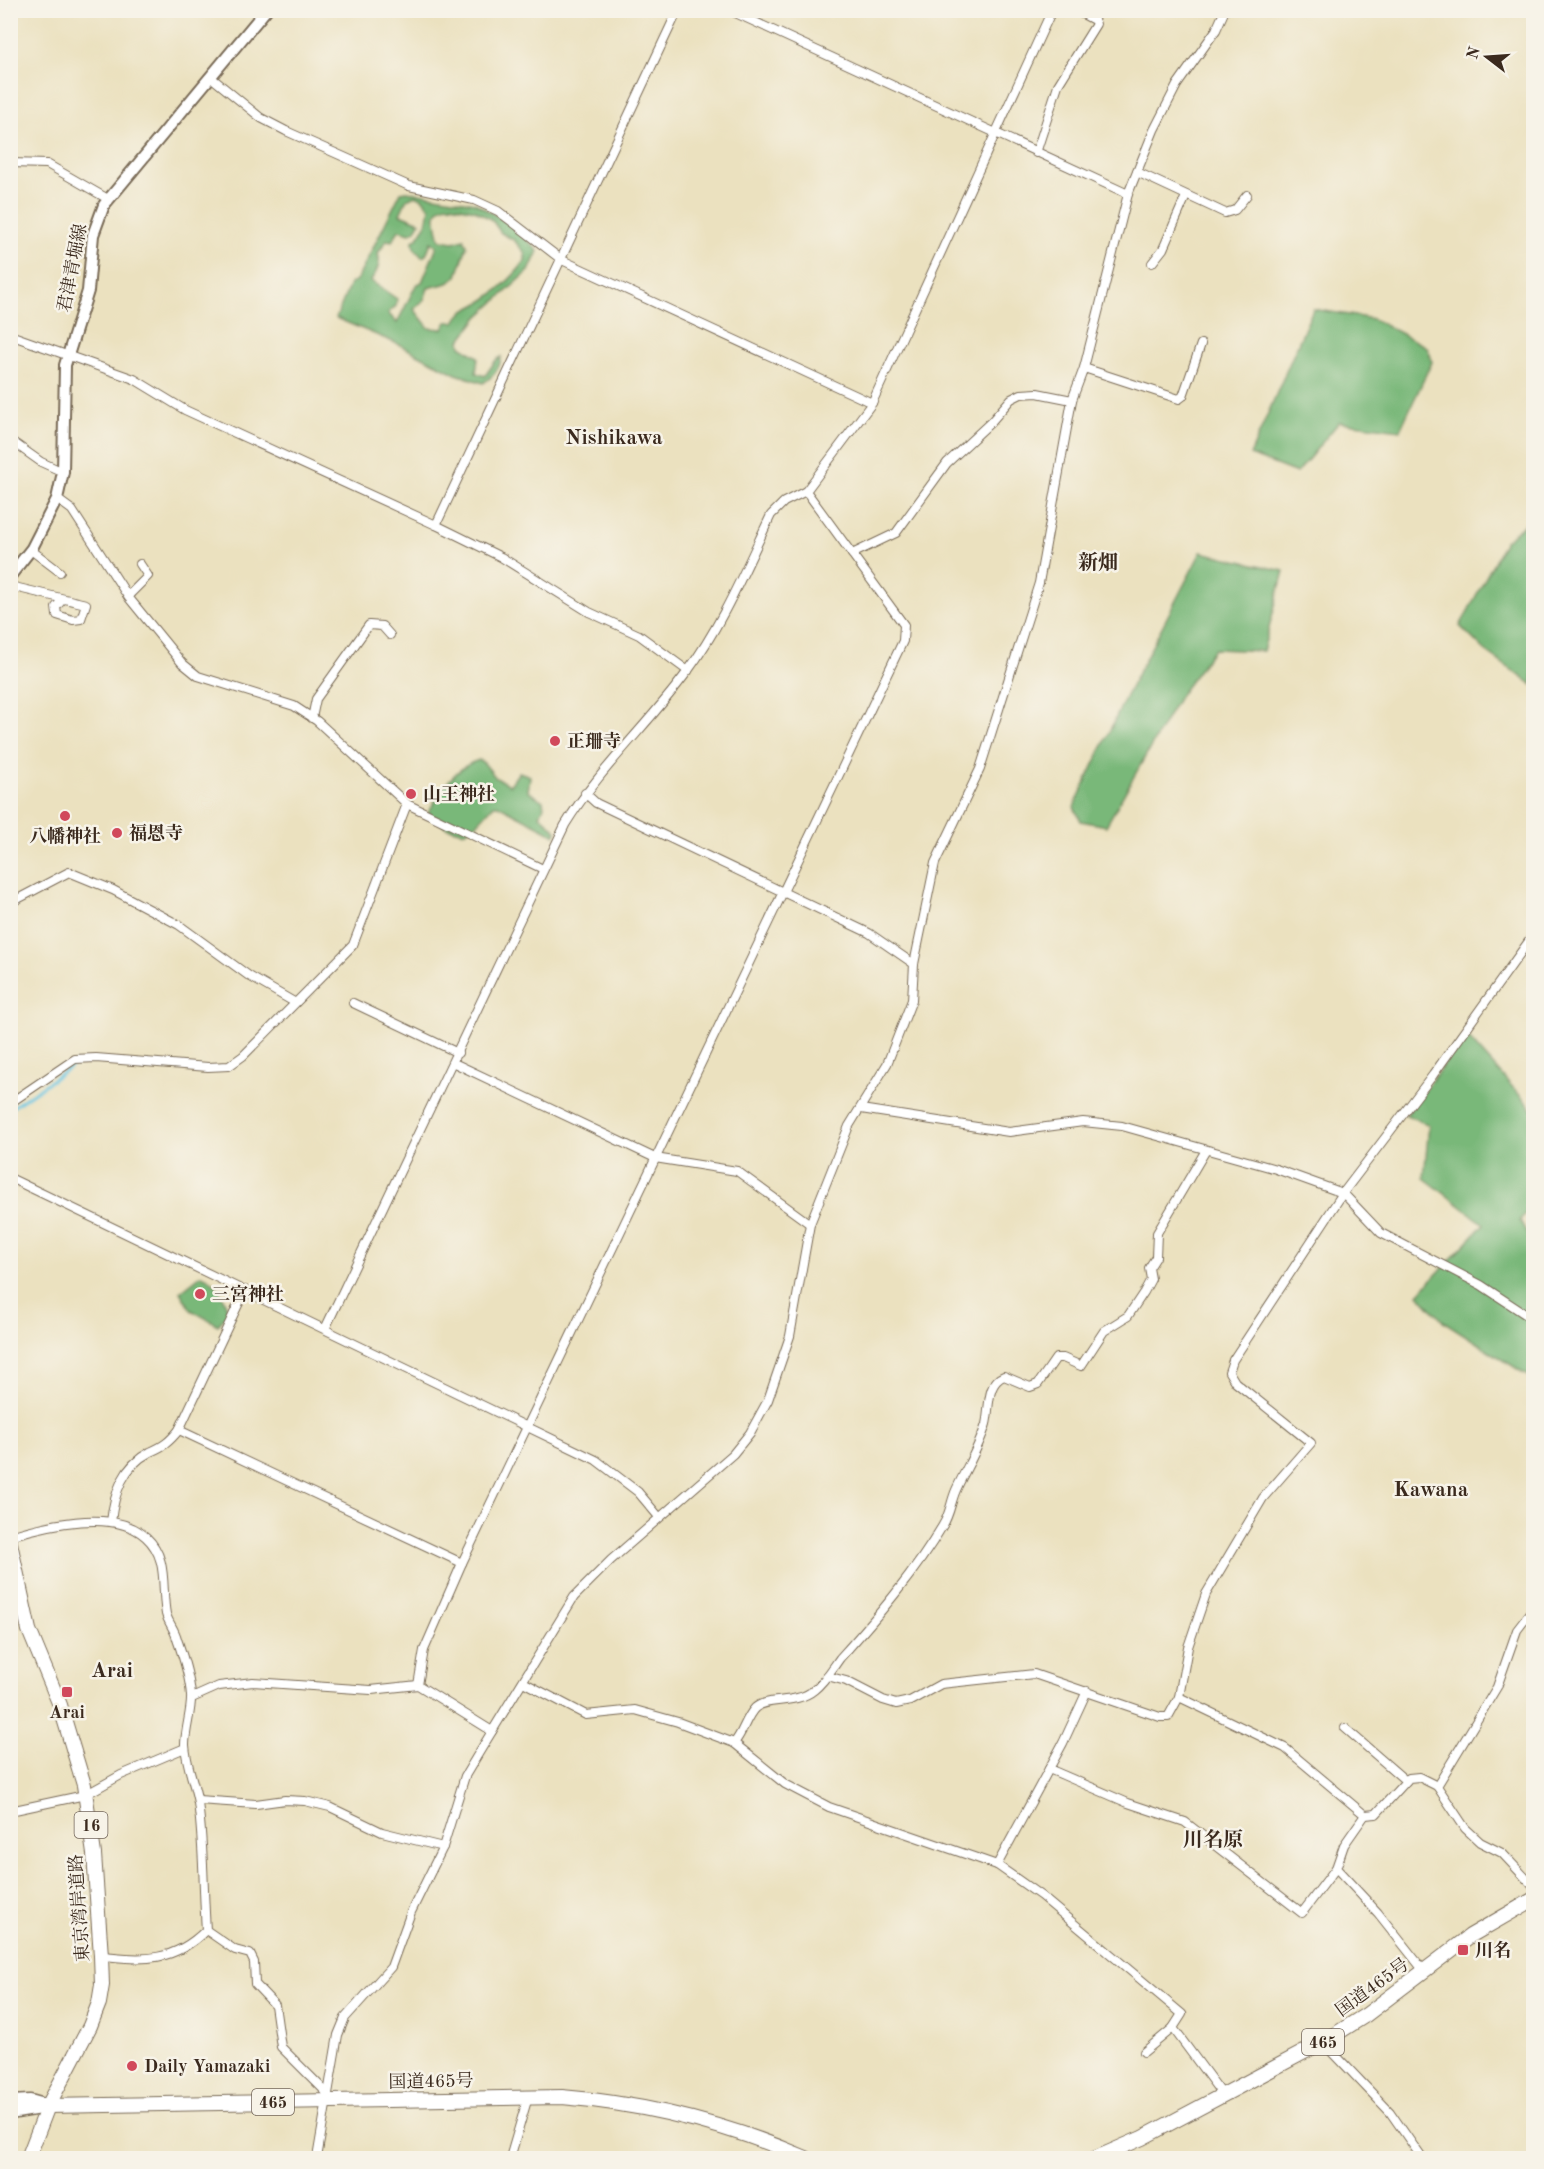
<svg xmlns="http://www.w3.org/2000/svg" width="1544" height="2169" font-family="'Old Standard TT','Noto Serif JP',serif">
<rect width="100%" height="100%" fill="#f7f3e8"/>
<filter id="ink" filterUnits="userSpaceOnUse"><feTurbulence type="fractalNoise" baseFrequency=".0167" numOctaves="2"/><feDisplacementMap in="SourceGraphic" scale="12" xChannelSelector="R" yChannelSelector="G"/><feConvolveMatrix kernelMatrix="1 2 1 2 8 2 1 2 1" color-interpolation-filters="sRGB"/></filter>
<filter id="wash" filterUnits="userSpaceOnUse"><feTurbulence type="fractalNoise" baseFrequency=".008" numOctaves="4" result="noise"/><feDisplacementMap in="SourceGraphic" scale="24" xChannelSelector="R" yChannelSelector="G"/><feGaussianBlur stdDeviation="1.35" result="paint"/><feColorMatrix in="noise" values="0 0 0 0 0 0 0 0 0 0 0 0 0 0 0 0 0 1.4 0 .05"/><feComposite in="paint" operator="in"/></filter>
<g filter="url(#wash)">
<rect width="100%" height="100%" fill="#ebe1bf"/>
<!-- forest -->
<g fill="#79b879" stroke="#5a714c" stroke-width="1.5" fill-rule="evenodd">
<path d="M407 191 475 203 512 225 538 251 529 271 478 317 460 341 461 346 478 357 476 373 485 376 496 360 501 357C500 369 493 377 483 383L456 374 398 344 336 318 350 284 357 280 401 192ZM415 195 422 198 430 208C429 219 423 235 413 241L414 248 422 257 426 255 431 242 437 246 422 282 416 285 397 323 388 313 396 306 397 299 371 281C377 271 381 265 378 253L387 240 392 241 399 230 410 233 416 230 420 222 400 214 407 199ZM451 205 475 210 492 220 501 233 514 240 525 253V261C513 278 494 295 476 305 465 311 461 311 455 322H447L443 329 429 328 414 309 424 300 428 288 448 283 457 276 467 246 464 239 454 242 440 240C437 227 428 205 451 205Z"/>
<polygon points="1313,309 1373,319 1427,347 1432,362 1400,430 1339,422 1297,473 1250,455"/>
<polygon points="1533,517 1533,685 1485,651 1460,626 1505,541"/>
<polygon points="1201,552 1284,571 1263,651 1214,649 1180,695 1106,826 1081,821 1074,807 1126,696"/>
<path d="M479 760 484 763 496 778 510 785 519 772 530 776 528 791 543 801 544 807 540 815 557 831 555 835 498 805H494L476 825 464 832 446 827 428 813C440 792 454 767 479 760Z"/>
<polygon points="1466,1035 1533,1110 1533,1209 1530,1208 1520,1220 1533,1246 1533,1379 1443,1321 1418,1294 1484,1224 1424,1178 1429,1125 1406,1115"/>
<path d="M201 1275C217 1279 224 1299 229 1313L218 1325 191 1310 180 1292Z"/>
</g>
<g fill="none" stroke-linecap="round" stroke-linejoin="round">
<!-- stream -->
<polyline stroke="#63c4e1" stroke-width="3" points="10,1109 76,1063"/>
</g>
</g>
<g filter="url(#ink)">
<g fill="none" stroke-linecap="round" stroke-linejoin="round">
<!-- street casing -->
<g stroke="#796a56" stroke-width="10">
<g id="street">
<polyline points="729,10 1128,194"/>
<polyline points="212,78 261,118 286,131 409,186 474,200 498,211 562,260 872,403"/>
<polyline points="1036,153 1058,85 1096,24 1094,20 1075,10"/>
<polyline points="10,163 47,164 108,199"/>
<polyline points="1137,172 1225,213 1235,210 1247,195"/>
<polyline points="1152,263 1163,249 1186,196"/>
<polyline points="10,335 134,379 185,410 436,525 501,557 589,612 639,635 688,671"/>
<polyline points="1084,368 1179,399 1183,396 1201,344"/>
<polyline points="10,440 41,462 63,472"/>
<polyline points="57,499 72,510 129,598 182,663 198,676 294,706 317,721 407,804 543,869"/>
<polyline points="436,525 678,10"/>
<polyline points="31,550 60,572"/>
<polyline points="852,554 896,533 947,463 991,422 1011,399 1021,394 1037,393 1072,400"/>
<polyline points="10,586 86,604 81,619 73,620 57,615 56,607 63,599"/>
<polyline points="128,596 148,576 140,564"/>
<polyline points="312,718 316,699 369,625 382,626 390,635"/>
<polyline points="585,793 596,803 869,933 914,964"/>
<polyline points="10,903 69,872 113,890 179,925 249,976 294,1002"/>
<polyline points="353,1003 458,1053"/>
<polyline points="454,1063 655,1158 737,1171 810,1224"/>
<polyline points="10,1103 75,1059 96,1058 208,1067 229,1066 243,1056 353,945 407,804"/>
<polyline points="861,1109 1009,1132 1083,1122 1122,1126 1276,1169 1343,1193 1381,1233 1481,1285 1534,1320"/>
<polyline points="10,1178 596,1460 638,1492 659,1517"/>
<path d="M325 1329 565 825C599 769 649 724 687 672 722 625 746 567 771 515L784 502 806 491 872 403 1052 10"/>
<polyline points="179,1430 462,1563"/>
<path d="M111 1522C114 1493 123 1466 150 1452 164 1446 169 1442 179 1430L245 1290"/>
<path d="M10 1536C46 1525 115 1508 146 1537 169 1558 161 1587 166 1614 168 1622 175 1630 177 1639 183 1656 190 1678 191 1696 192 1709 185 1730 185 1745 186 1765 195 1784 198 1803 204 1845 203 1888 206 1930L235 1950 250 1954 254 1962 255 1984 275 2005 281 2047 327 2093"/>
<polyline points="827,1676 846,1681 883,1700 896,1704 910,1701 941,1684 1034,1674 1160,1717 1168,1717 1179,1697 1188,1647 1206,1594 1263,1498 1311,1443 1235,1382 1229,1372 1233,1360 1343,1193 1433,1075 1534,934"/>
<polyline points="523,1682 586,1715 635,1710 678,1722 734,1743 785,1784 829,1807 997,1865 1041,1896 1182,2014 1173,2028 1222,2094"/>
<polyline points="418,1685 424,1650 462,1563 903,641 904,625 806,491"/>
<polyline points="1179,1697 1285,1748 1365,1815 1376,1814 1409,1778 1419,1777 1437,1786 1465,1828 1480,1842 1502,1853 1534,1887"/>
<polyline points="192,1698 219,1686 253,1682 371,1690 418,1685 492,1731"/>
<polyline points="1345,1728 1406,1781"/>
<path d="M734 1743C743 1733 746 1717 755 1708 767 1697 796 1705 814 1690 825 1681 832 1669 840 1658 877 1617 915 1573 943 1525 950 1514 951 1501 956 1490 966 1468 979 1448 986 1424 990 1408 986 1383 1004 1376L1030 1387 1038 1384 1056 1358H1063L1081 1366 1104 1331 1128 1316 1144 1292 1151 1279 1149 1268 1156 1257 1157 1233 1206 1150"/>
<polyline points="1049,1769 1128,1803 1185,1822 1302,1913 1336,1868 1344,1845 1365,1815"/>
<polyline points="1437,1786 1497,1687 1517,1630 1534,1608"/>
<polyline points="198,1800 256,1804 285,1800 305,1801 330,1807 382,1832 443,1847"/>
<polyline points="10,1811 85,1795 121,1775 185,1748"/>
<polyline points="997,1865 1063,1743 1087,1691"/>
<polyline points="1336,1868 1378,1913 1424,1971"/>
<path d="M101 1956C144 1960 173 1963 206 1930"/>
<polyline points="1323,2042 1390,2112 1422,2158"/>
<polyline points="1144,2052 1173,2028"/>
<polyline points="317,2158 338,2035 345,2018 391,1967 411,1912 443,1847 465,1776 480,1751 574,1597 611,1560 733,1454 750,1433 768,1400 790,1336 810,1224 849,1126 887,1064 912,1000 914,964 935,863 980,769 1039,583 1072,400 1084,368 1128,194 1154,130 1177,85 1216,30 1225,10"/>
<polyline points="510,2158 528,2097"/>
</g>
</g>
<!-- secondary casing -->
<g stroke="#796a56" stroke-width="14">
<polyline id="secondary" points="10,576 32,548 57,499 63,472 65,365 88,291 93,235 104,205 266,10"/>
</g>
<!-- primary casing -->
<g stroke="#796a56" stroke-width="15">
<g id="primary">
<polyline points="10,2102 30,2101 48,2106"/>
<polyline points="10,2113 46,2107"/>
</g>
</g>
<!-- highway casing -->
<g stroke="#796a56" stroke-width="16">
<g id="highway">
<polyline points="10,1543 29,1630 60,1705 84,1785 94,1854 101,1956 102,1985 99,2003 90,2026 48,2106 28,2158"/>
<path d="M48 2106 562 2097C647 2104 727 2124 806 2158"/>
<polyline points="1096,2158 1142,2138 1323,2042 1366,2015 1470,1936 1534,1899"/>
</g>
</g>
<!-- street -->
<use href="#street" stroke="#fff" stroke-width="8"/>
<!-- secondary -->
<use href="#secondary" stroke="#fff" stroke-width="10"/>
<!-- primary -->
<use href="#primary" stroke="#fff" stroke-width="12"/>
<!-- highway -->
<use href="#highway" stroke="#fff" stroke-width="14"/>
</g>
</g>
<!-- markers -->
<g fill="#d1495b" stroke="#f7f3e8" stroke-width="2">
<circle cx="555" cy="741" r="6"/>
<circle cx="411" cy="794" r="6"/>
<circle cx="65" cy="816" r="6"/>
<circle cx="117" cy="833" r="6"/>
<circle cx="200" cy="1294" r="6"/>
<rect x="61" y="1686" width="12" height="12" rx="3"/>
<rect x="1457" y="1944" width="12" height="12" rx="3"/>
<circle cx="132" cy="2066" r="6"/>
</g>
<g text-anchor="middle" stroke-width="5" stroke-linejoin="round" paint-order="stroke">
<!-- shield labels -->
<g fill="#f7f3e8" stroke="#73665b" stroke-width="1.5">
<rect x="74.5" y="1812" width="33" height="26" rx="4.5"/>
<rect x="1302" y="2029" width="42" height="26" rx="4.5"/>
<rect x="252" y="2089" width="42" height="26" rx="4.5"/>
</g>
<g font-size="16" font-weight="bold" fill="#3b2a1e">
<text x="91" y="1831">16</text>
<text x="1323" y="2048">465</text>
<text x="273" y="2108">465</text>
</g>
<!-- street labels -->
<g font-size="18" fill="#3b2a1e" stroke="#f7f3e8">
<text transform="translate(72 268) rotate(-79)" y="6">君津青堀線</text>
<text transform="translate(79 1908) rotate(-94)" y="6">東京湾岸道路</text>
<text transform="translate(1372 1987) rotate(-36)" y="6">国道465号</text>
<text transform="translate(431 2081) rotate(-1)" y="6">国道465号</text>
</g>
<!-- poi labels -->
<g font-size="18" font-weight="bold" fill="#3b2a1e" stroke="#f7f3e8" text-anchor="start">
<text x="567" y="747">正珊寺</text>
<text x="423" y="800">山王神社</text>
<text x="129" y="839">福恩寺</text>
<text x="65" y="842" text-anchor="middle">八幡神社</text>
<text x="212" y="1300">三宮神社</text>
<text x="67" y="1718" text-anchor="middle">Arai</text>
<text x="1475" y="1956">川名</text>
<text x="144" y="2072">Daily Yamazaki</text>
</g>
<!-- neighbourhood labels -->
<g font-size="20" font-weight="bold" fill="#3b2a1e" stroke="#f7f3e8">
<text x="1098" y="569">新畑</text>
<text x="1213" y="1846">川名原</text>
</g>
<!-- quarter labels -->
<g font-size="21" font-weight="bold" fill="#3b2a1e" stroke="#f7f3e8">
<text x="614" y="444">Nishikawa</text>
<text x="1431" y="1496">Kawana</text>
<text x="112" y="1677">Arai</text>
</g>
</g>
<!-- margin -->
<rect width="1544" height="2169" fill="none" stroke="#f7f3e8" stroke-width="36"/>
<!-- north arrow -->
<g transform="translate(1487 57) rotate(287)" stroke="#f7f3e8" stroke-width="4.5" paint-order="stroke">
<path d="M0-4.5L10 22L0 15L-10 22Z" fill="#3b2a1e"/>
<text y="-9" font-size="16" font-weight="bold" text-anchor="middle" fill="#3b2a1e">N</text>
</g>
</svg>
